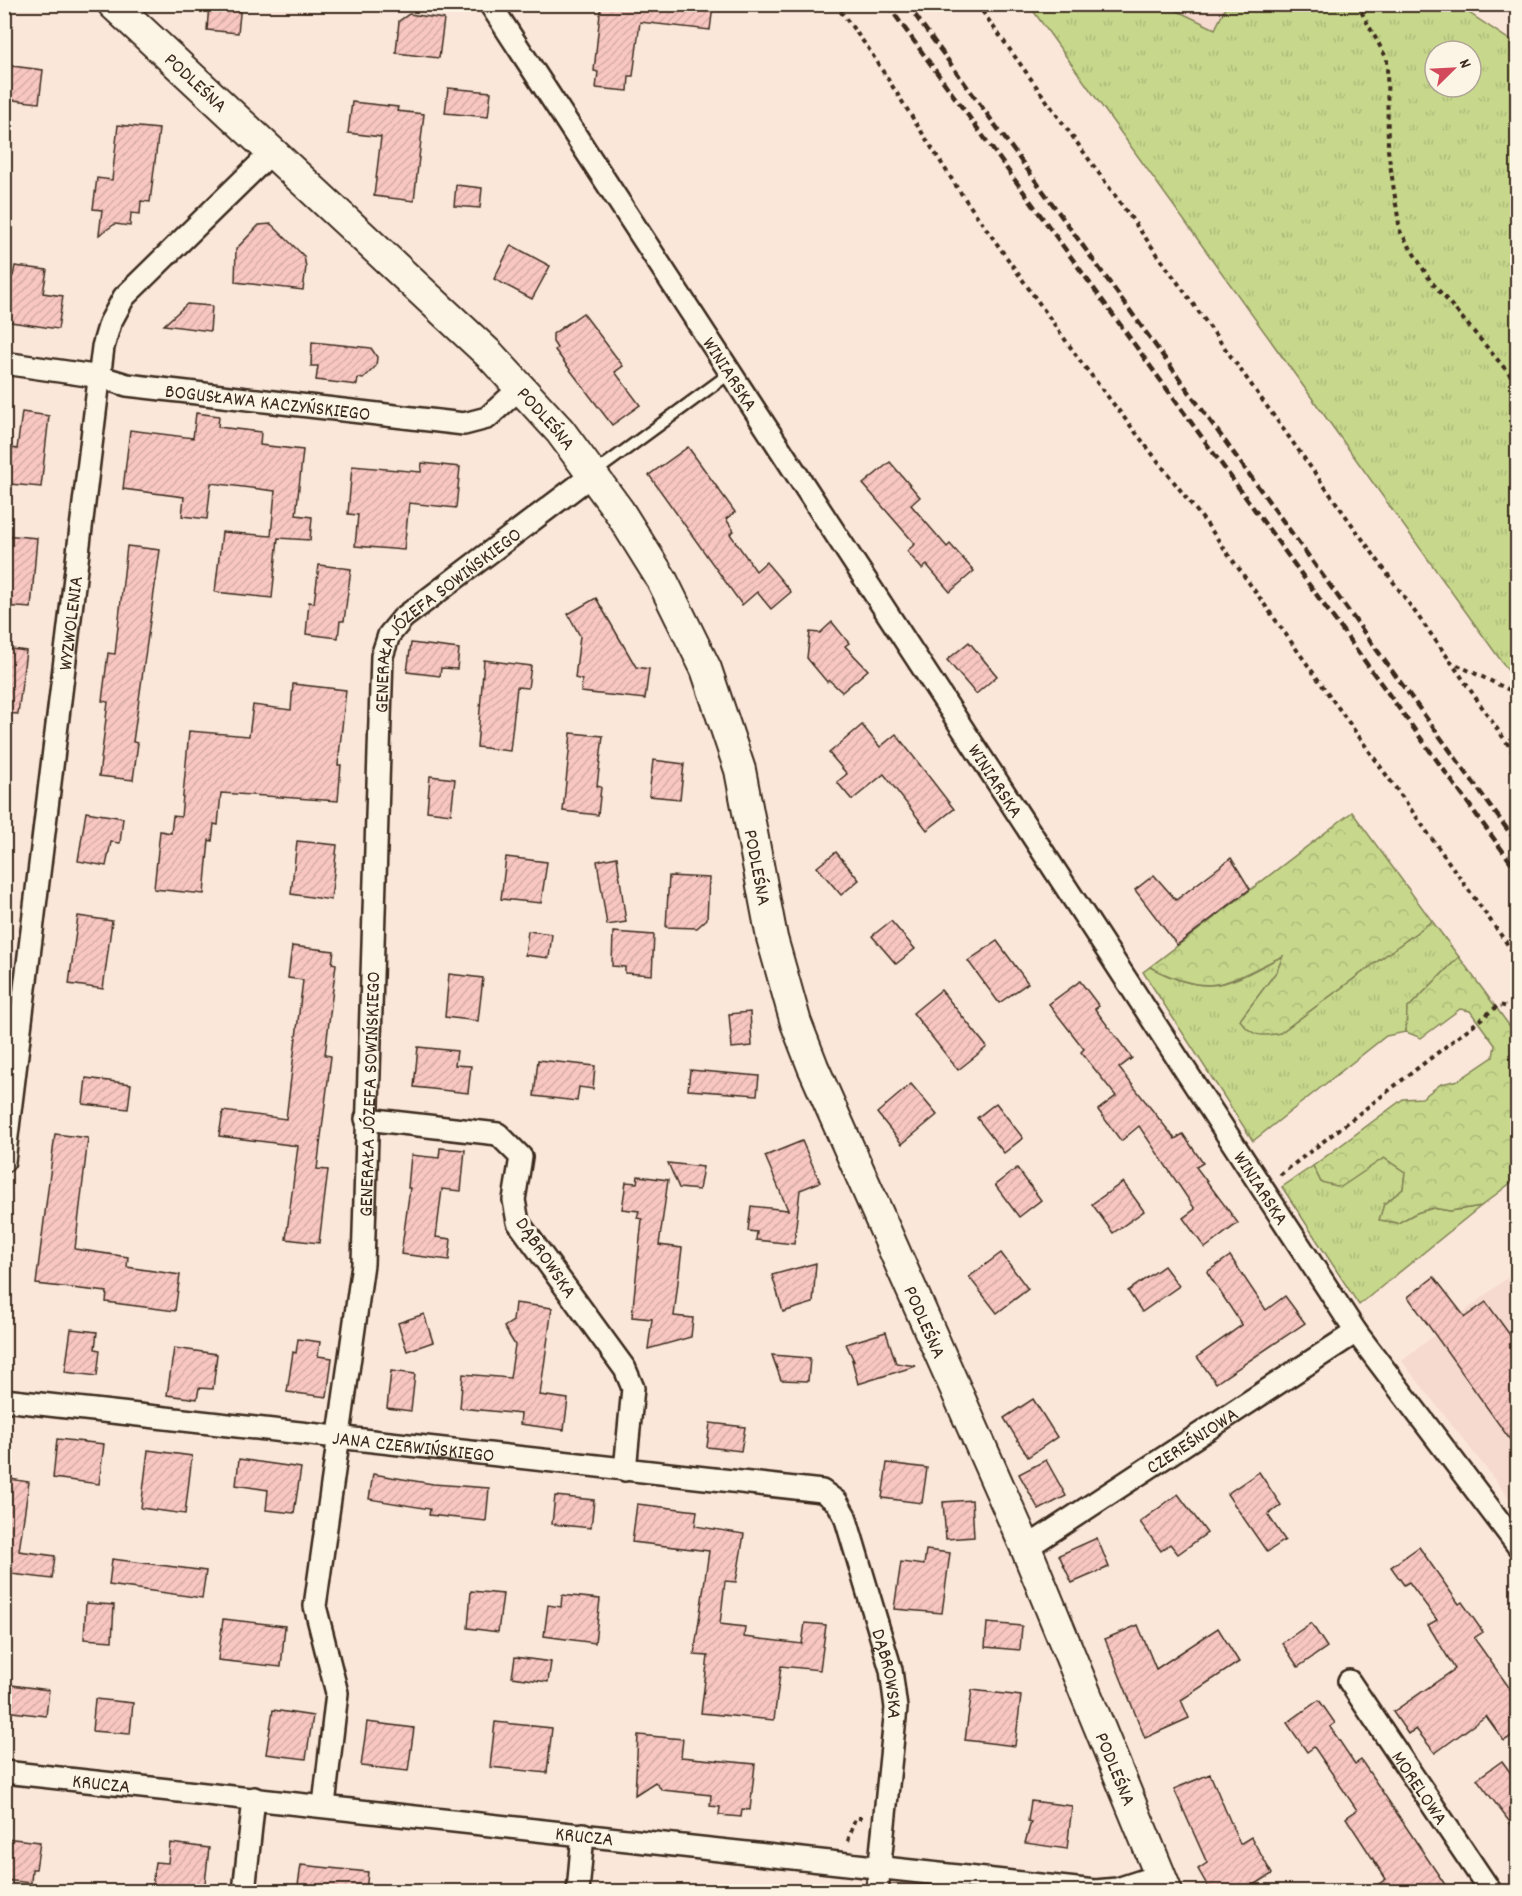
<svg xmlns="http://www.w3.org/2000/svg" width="1522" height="1896" font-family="Dekko,sans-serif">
<defs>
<pattern id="grass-tufts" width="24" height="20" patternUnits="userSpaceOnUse" patternTransform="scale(1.5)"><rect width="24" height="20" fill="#c7d88c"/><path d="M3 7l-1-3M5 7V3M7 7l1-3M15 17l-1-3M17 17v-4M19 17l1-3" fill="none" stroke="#acba78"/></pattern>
<pattern id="forest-crowns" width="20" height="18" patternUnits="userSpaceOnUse" patternTransform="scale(1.5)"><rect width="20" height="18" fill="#c7d88c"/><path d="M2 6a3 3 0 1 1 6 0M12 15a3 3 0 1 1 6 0" fill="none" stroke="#acba78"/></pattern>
<pattern id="building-hatch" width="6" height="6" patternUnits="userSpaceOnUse" patternTransform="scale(1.5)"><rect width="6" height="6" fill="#f8c7c2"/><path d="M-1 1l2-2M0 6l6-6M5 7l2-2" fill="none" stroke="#d6aba6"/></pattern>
</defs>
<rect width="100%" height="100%" fill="#fbe7da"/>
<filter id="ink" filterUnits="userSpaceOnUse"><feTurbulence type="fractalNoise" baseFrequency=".0167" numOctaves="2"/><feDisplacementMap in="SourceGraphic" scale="12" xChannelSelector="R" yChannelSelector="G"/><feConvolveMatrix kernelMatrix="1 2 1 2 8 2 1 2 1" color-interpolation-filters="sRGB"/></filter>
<g filter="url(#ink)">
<!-- built -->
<g fill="#f6d9cf">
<polygon points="1165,5 1227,5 1215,29"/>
<polygon points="1517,1270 1517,1508 1402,1361"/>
</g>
<!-- grass -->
<g fill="url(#grass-tufts)" stroke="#818155" stroke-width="1.5" fill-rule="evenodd">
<path d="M1029 5H1165L1215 29 1227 5H1457L1517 45V683ZM1435 51H1471V87H1435Z"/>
<path d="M1432 921 1459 957 1407 1009 1406 1032 1386 1036 1253 1141 1143 972 1150 967C1211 999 1229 984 1284 955L1277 971 1240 1020 1280 1033Z"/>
<polygon points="1384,1158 1405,1172 1403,1189 1384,1204 1380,1220 1398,1223 1416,1213 1433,1208 1450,1211 1481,1206 1359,1305 1282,1187 1313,1166 1321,1182"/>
</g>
<!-- forest -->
<g fill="url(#forest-crowns)" stroke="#818155" stroke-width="1.5">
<path d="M1352 812 1432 921 1280 1033C1261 1037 1252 1037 1240 1020L1277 971 1283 956C1226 982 1214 1000 1150 967Z"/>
<polygon points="1459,957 1517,1036 1517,1178 1481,1206 1450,1211 1433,1208 1416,1213 1398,1223 1379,1220 1384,1204 1403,1189 1405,1172 1384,1158 1341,1187 1321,1182 1313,1166 1403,1099 1422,1098 1441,1084 1459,1080 1493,1057 1495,1045 1470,1011 1460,1009 1421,1038 1406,1032 1407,1009"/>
</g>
<!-- building -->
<g fill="url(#building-hatch)" stroke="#3b2a1e" stroke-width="1.5">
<polygon points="209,4 241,4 238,33 207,30"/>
<polygon points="601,4 713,6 710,30 640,22 633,76 629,76 628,91 596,88 598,72 594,71"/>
<polygon points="409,14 444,19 439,58 396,53 399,21"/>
<polygon points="4,65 43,70 39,103 4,99"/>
<polygon points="448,88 491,92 488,117 445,113"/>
<polygon points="352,102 398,107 397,111 424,114 414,201 374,196 381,137 348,133"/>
<polygon points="118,125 159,129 150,202 141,201 140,214 131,213 130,226 115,224 99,235 102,210 93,209 97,178 112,180"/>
<polygon points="456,185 482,188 480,208 454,206"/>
<polygon points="271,224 304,256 306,267 303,290 235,282 236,249 259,225"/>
<polygon points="511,245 550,266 532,299 494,279"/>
<polygon points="15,266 47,270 43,293 63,296 58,329 4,321 4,275 13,276"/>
<polygon points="187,304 212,306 210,331 164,325"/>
<polygon points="583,313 623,366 615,372 640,405 612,425 555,350 557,348 553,342 553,334"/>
<polygon points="312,342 371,348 377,357 376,366 363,379 358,378 357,385 316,380 318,366 311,366"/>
<polygon points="22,412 49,416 41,487 10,484 12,448 17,449"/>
<polygon points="196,413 219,416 218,427 261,432 260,445 303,450 296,515 312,517 310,540 278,538 272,598 215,592 222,532 271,536 275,491 211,483 207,519 182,516 184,497 123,489 130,430 193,438"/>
<polygon points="688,447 735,512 726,519 734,531 730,534 756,571 766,562 791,592 771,609 757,592 742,605 649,475"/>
<polygon points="890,462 920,497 911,505 947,547 950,544 974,571 950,592 927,565 922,569 907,551 915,544 863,484"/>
<polygon points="422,463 460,467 456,508 409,503 404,550 355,546 358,515 348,514 352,466 421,472"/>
<polygon points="4,535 37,538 31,608 4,606"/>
<polygon points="127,546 160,550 133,742 138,743 133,780 99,776 108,702 102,701 108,653 115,654"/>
<polygon points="319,565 351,569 344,621 340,621 338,638 306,634 309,602 314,603"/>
<polygon points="596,598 636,667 649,669 645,699 581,692 582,680 575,678 580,636 568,614"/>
<polygon points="832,622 849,643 845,646 868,670 842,692 829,680 827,682 807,658 810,632 820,633"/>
<polygon points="969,642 997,676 976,694 947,660"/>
<polygon points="411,643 459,649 457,669 441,668 440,676 407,672"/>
<polygon points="4,648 26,651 18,714 4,713"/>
<polygon points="484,660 531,666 528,688 517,687 510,751 477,747"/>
<polygon points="293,684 346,690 338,765 341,765 338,801 221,793 218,825 214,824 212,841 209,840 204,894 154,889 160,831 171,833 173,816 181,817 189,731 249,736 253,705 291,710"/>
<polygon points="862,725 880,747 896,734 954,809 927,830 884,774 852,800 837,782 847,774 829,753"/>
<polygon points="571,733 603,736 597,786 601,787 598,815 563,811"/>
<polygon points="653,760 684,764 680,799 649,796"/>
<polygon points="430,776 455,779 451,814 427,811"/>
<polygon points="86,812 123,818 120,843 111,842 106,866 78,861"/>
<polygon points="297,841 337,845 331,900 291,894"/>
<polygon points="836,852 859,880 841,895 817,867"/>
<polygon points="506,857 547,862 541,903 501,899"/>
<polygon points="617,857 626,922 607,925 597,861"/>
<polygon points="1231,858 1250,889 1177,945 1135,890 1154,875 1176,900"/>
<polygon points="669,876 709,878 707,919 697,928 666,927"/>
<polygon points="78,916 112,921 103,989 69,984"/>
<polygon points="891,921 915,949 896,964 872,936"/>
<polygon points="528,931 552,934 549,958 525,955"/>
<polygon points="613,932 654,935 652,975 625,973 625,967 612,966"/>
<polygon points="997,941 1028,983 999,1003 968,961"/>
<polygon points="292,946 334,951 332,963 336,964 325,1055 331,1056 317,1169 328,1170 319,1243 286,1239 298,1146 219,1136 223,1111 286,1119 303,980 288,978"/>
<polygon points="449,974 483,978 478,1021 445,1017"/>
<polygon points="1080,981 1099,1006 1095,1009 1132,1058 1119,1068 1175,1139 1183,1134 1203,1163 1196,1167 1238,1223 1205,1248 1183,1218 1195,1209 1139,1126 1121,1141 1098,1110 1116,1096 1081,1052 1084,1049 1049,1004"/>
<polygon points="941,990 987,1047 958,1070 913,1013"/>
<polygon points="750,1012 752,1046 732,1048 729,1014"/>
<polygon points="418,1047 457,1051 455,1065 471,1066 468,1093 414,1087"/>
<polygon points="538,1060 595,1066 593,1089 579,1087 577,1101 534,1096"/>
<polygon points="690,1070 759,1076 757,1095 688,1090"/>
<polygon points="86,1078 131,1084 128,1109 83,1104"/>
<polygon points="911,1084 937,1115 902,1144 877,1113"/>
<polygon points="996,1103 1023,1138 1004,1153 977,1118"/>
<polygon points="55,1134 88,1138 75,1249 128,1257 127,1267 180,1275 175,1311 106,1302 107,1292 36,1284"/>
<polygon points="802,1141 820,1182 800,1190 794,1244 756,1240 757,1232 748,1231 751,1206 788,1210 765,1156"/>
<polygon points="440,1148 465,1150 461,1191 442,1189 436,1237 451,1239 449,1260 401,1254 410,1188 408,1188 411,1155 439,1158"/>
<polygon points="668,1163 703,1167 699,1190 679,1188"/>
<polygon points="1017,1168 1041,1200 1019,1217 995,1185"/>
<polygon points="638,1176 668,1180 659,1245 682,1248 674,1316 693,1318 691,1337 648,1349 652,1319 632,1317 642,1219 637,1218 639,1211 622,1209 626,1182 637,1183"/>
<polygon points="1123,1182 1144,1211 1113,1233 1092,1204"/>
<polygon points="1001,1253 1028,1289 997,1313 969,1277"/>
<polygon points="1230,1256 1266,1310 1285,1296 1305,1323 1216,1383 1197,1357 1242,1325 1207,1272"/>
<polygon points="816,1263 813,1303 783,1312 772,1275"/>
<polygon points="1164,1266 1179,1286 1142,1312 1128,1291"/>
<polygon points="1434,1277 1465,1317 1486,1302 1518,1346 1518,1451 1408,1297"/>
<polygon points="515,1303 552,1308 540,1395 568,1399 564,1430 520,1424 521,1414 460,1408 463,1374 510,1378 515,1345 504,1327 513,1321"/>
<polygon points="424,1314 433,1342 407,1351 398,1323"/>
<polygon points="71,1329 97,1332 95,1349 100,1350 97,1376 65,1372"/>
<polygon points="886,1332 896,1363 916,1366 858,1384 852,1360 854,1361 846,1344"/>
<polygon points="298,1339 320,1342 318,1356 332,1358 327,1397 287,1392 293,1352 296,1353"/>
<polygon points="174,1348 217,1354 213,1389 199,1388 197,1399 167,1395"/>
<polygon points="772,1355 810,1358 808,1381 781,1380"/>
<polygon points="391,1371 415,1374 411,1411 387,1408"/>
<polygon points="1033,1399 1057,1437 1028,1457 1004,1418"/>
<polygon points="710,1423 745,1427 741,1451 707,1447"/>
<polygon points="57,1439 104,1444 99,1484 53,1478"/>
<polygon points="148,1450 192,1456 185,1514 141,1508"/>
<polygon points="239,1459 301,1468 294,1513 266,1510 268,1490 236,1485"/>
<polygon points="1046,1460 1066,1496 1039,1510 1019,1474"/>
<polygon points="887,1463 927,1468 922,1503 882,1498"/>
<polygon points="1259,1472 1281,1505 1268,1515 1285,1540 1267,1552 1227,1494"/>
<polygon points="373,1474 433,1484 489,1488 486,1521 429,1515 430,1509 369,1499"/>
<polygon points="4,1478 29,1482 19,1551 55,1556 52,1579 4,1573"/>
<polygon points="1178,1494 1207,1533 1178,1554 1170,1544 1161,1551 1140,1522"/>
<polygon points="555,1496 594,1500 591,1528 552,1524"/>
<polygon points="972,1500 974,1537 946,1539 943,1502"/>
<polygon points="637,1504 697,1511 695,1526 744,1534 736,1582 725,1581 720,1624 745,1627 744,1637 802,1644 805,1623 826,1625 820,1670 781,1666 774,1720 701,1713 708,1656 694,1655 709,1551 632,1542"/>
<polygon points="1097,1538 1109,1567 1072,1583 1059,1555"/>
<polygon points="1419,1547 1459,1604 1462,1602 1483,1632 1474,1638 1518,1700 1518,1732 1504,1741 1486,1716 1435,1753 1416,1729 1408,1734 1393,1712 1455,1669 1428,1625 1437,1620 1409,1582 1404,1585 1391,1567"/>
<polygon points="926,1550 950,1553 942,1613 894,1609 901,1562 924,1565"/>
<polygon points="112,1559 206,1571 202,1598 109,1585"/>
<polygon points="471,1591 503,1594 498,1632 468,1628"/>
<polygon points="562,1595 600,1599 595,1643 544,1636 548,1605 561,1607"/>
<polygon points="86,1603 114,1605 112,1641 84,1639"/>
<polygon points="223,1619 285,1626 281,1667 218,1660"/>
<polygon points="987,1623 1022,1626 1020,1650 985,1647"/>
<polygon points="1311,1623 1327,1647 1298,1667 1282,1643"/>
<polygon points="1138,1625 1156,1669 1218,1628 1239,1662 1181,1700 1189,1718 1145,1738 1105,1639"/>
<polygon points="515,1657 551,1662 548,1682 512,1677"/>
<polygon points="4,1684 49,1690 46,1716 4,1711"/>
<polygon points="972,1690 1021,1696 1015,1746 965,1740"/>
<polygon points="95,1699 133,1703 130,1734 92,1731"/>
<polygon points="1319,1700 1335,1723 1330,1727 1355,1764 1361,1760 1450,1892 1367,1892 1386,1879 1346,1818 1357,1810 1314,1747 1307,1752 1287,1723"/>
<polygon points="273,1710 313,1716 306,1759 266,1754"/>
<polygon points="367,1722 414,1728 408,1771 361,1766"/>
<polygon points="495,1722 552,1728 547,1773 490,1767"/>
<polygon points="638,1735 683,1739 681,1757 755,1764 750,1810 742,1809 741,1817 719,1815 720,1807 710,1806 711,1795 662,1790 655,1782 635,1795"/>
<polygon points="1502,1761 1518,1783 1518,1833 1477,1779"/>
<polygon points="1210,1774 1240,1844 1251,1837 1272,1874 1243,1892 1211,1892 1198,1869 1207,1863 1174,1789"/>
<polygon points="1031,1801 1072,1806 1067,1849 1025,1843 1031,1822 1028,1821"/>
<polygon points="4,1838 40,1842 36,1869 32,1869 31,1883 4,1880"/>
<polygon points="170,1843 209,1848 204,1892 165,1892 165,1889 152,1888 155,1862 168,1863"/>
<polygon points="301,1865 368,1872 366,1892 297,1892"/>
</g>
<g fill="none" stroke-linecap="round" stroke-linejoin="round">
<!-- lane casing -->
<g stroke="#3b2a1e" stroke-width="15">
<polyline id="lane" points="594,473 729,374"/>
</g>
<!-- street casing -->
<g stroke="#3b2a1e" stroke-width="26">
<g id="street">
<path id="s1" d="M490 4 1356 1332 1518 1546"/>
<path id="s2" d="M4 363 101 377 127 385 464 424 487 418 521 387"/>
<polyline points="366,1119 498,1134 521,1157 514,1200 518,1222 625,1369 633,1388 625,1470"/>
<path id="s3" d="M4 1161 103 347 110 323 124 297 272 152"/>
<path id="s4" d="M4 1400 822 1491 837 1502 845 1516 891 1670 896 1708 877 1892"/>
<path id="s5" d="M1026 1548 1356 1332"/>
<path id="s6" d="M1349 1681 1491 1892"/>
<path id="s7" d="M4 1772 1095 1891 1117 1889 1160 1875"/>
<path id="s8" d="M324 1805 337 1693 315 1606 363 1264 382 656 389 635 403 618 592 475"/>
<polyline points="244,1892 254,1798"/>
<polyline points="578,1892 583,1834"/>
</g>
</g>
<!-- secondary casing -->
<g stroke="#3b2a1e" stroke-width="34">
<g id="secondary">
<path id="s9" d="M113 4 490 355 560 431 619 511 662 580 706 669 740 770 772 938 796 1023 813 1067 1026 1548 1167 1892"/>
</g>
</g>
<!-- path -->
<g stroke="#3b2a1e" stroke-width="4" stroke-dasharray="4.5 4.5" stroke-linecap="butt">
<polyline points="835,4 868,48 958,189 1081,362 1209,527 1518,959"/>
<polyline points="977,4 1451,662"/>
<polyline points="1357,4 1387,59 1388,150 1400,231 1430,280 1518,384"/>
<polyline points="1518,694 1451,662 1518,759"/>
<polyline points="1280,1175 1499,1005 1518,1009"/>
<polyline points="848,1841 855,1818 862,1818"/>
</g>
<!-- lane -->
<use href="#lane" stroke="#fcf5e5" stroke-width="10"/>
<!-- street -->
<use href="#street" stroke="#fcf5e5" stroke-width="21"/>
<!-- secondary -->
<use href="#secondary" stroke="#fcf5e5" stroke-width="30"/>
<!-- rail -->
<g stroke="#3b2a1e" stroke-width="4.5" stroke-dasharray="9 4.5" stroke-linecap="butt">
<polyline points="887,4 1518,872"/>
<polyline points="907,4 1518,844"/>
</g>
</g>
</g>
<g text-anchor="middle" stroke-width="6" stroke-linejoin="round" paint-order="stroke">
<!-- street labels -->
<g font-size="20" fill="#3b2a1e" stroke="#fcf5e5">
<text dy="7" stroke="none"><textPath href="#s9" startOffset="114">PODLEŚNA</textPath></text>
<text dy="7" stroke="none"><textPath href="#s1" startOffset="441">WINIARSKA</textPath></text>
<text dy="7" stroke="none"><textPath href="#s2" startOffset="267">BOGUSŁAWA KACZYŃSKIEGO</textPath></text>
<text dy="7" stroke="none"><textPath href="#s9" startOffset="600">PODLEŚNA</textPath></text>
<text dy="7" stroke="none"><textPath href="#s8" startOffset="1222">GENERAŁA JÓZEFA SOWIŃSKIEGO</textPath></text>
<text dy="7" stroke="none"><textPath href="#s3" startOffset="542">WYZWOLENIA</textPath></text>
<text dy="7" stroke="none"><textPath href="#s1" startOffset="927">WINIARSKA</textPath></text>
<text dy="7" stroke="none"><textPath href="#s9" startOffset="1104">PODLEŚNA</textPath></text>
<text dy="7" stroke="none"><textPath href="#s8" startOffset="718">GENERAŁA JÓZEFA SOWIŃSKIEGO</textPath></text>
<text dy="7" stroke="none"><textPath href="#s1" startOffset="1413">WINIARSKA</textPath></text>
<text transform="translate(547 1257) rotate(56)" y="7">DĄBROWSKA</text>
<text dy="7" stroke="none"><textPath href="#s9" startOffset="1590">PODLEŚNA</textPath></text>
<text dy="7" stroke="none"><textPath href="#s5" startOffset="198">CZEREŚNIOWA</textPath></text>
<text dy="7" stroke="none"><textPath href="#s4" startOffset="412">JANA CZERWIŃSKIEGO</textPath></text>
<text dy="7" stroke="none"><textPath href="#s4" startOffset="1022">DĄBROWSKA</textPath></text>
<text dy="7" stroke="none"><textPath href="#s9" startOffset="2076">PODLEŚNA</textPath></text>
<text dy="7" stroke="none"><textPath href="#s7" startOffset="98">KRUCZA</textPath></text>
<text dy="7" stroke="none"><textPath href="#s6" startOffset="128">MORELOWA</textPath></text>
<text dy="7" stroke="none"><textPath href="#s7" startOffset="584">KRUCZA</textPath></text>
</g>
</g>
<!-- margin -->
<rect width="1522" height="1896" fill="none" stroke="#fcf5e5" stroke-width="24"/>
<rect x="12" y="12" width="1498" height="1872" fill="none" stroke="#3b2a1e" stroke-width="2" filter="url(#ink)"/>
<!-- north arrow -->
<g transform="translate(1453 69) rotate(66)"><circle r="28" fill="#fcf5e5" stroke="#afa495" stroke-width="1.5"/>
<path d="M0-4.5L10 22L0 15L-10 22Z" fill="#d1495b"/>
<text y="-9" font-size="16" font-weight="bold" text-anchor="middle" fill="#3b2a1e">N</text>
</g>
</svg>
